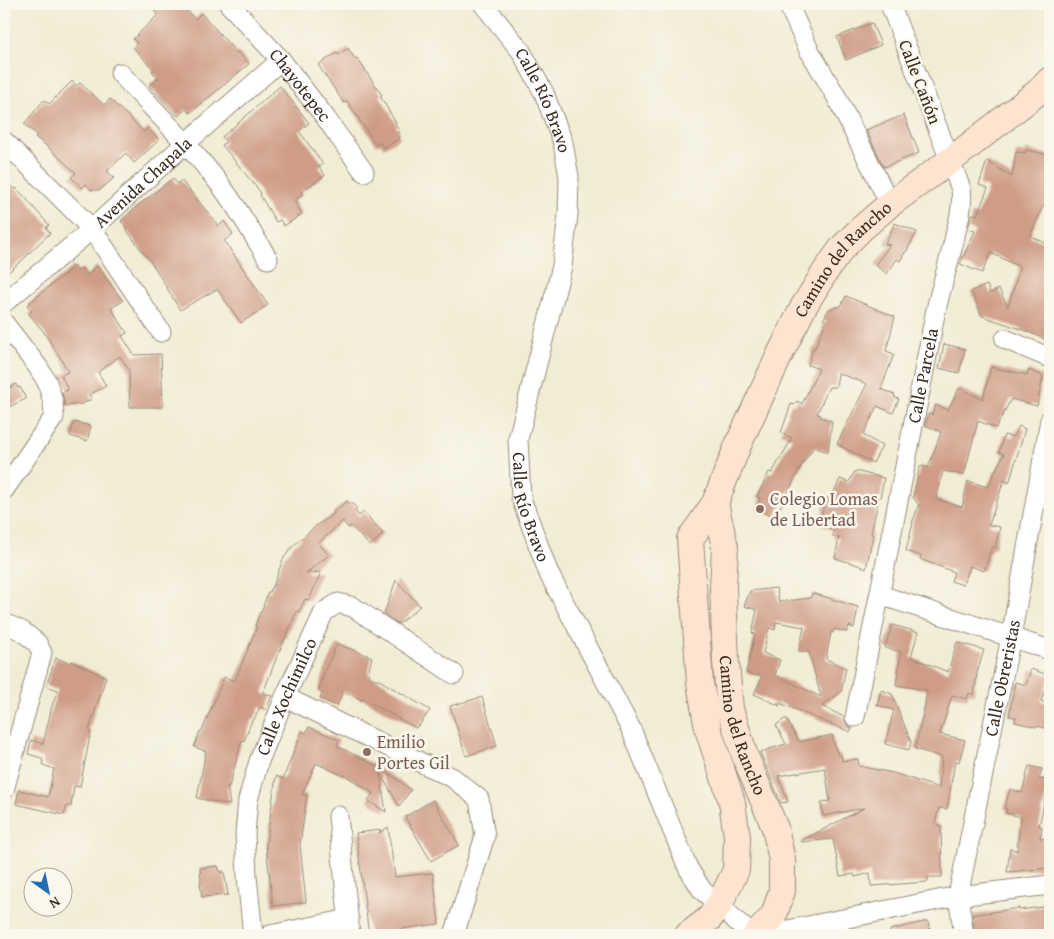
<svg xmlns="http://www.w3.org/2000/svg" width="1054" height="939" font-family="'Gentium Book Plus',serif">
<rect width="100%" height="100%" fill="#fbf7ec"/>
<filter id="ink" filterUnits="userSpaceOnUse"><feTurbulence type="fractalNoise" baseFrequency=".02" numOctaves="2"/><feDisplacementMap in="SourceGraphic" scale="10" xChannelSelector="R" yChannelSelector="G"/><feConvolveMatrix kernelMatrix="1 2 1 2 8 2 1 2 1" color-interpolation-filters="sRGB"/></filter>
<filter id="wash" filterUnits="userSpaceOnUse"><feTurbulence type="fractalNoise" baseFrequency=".0096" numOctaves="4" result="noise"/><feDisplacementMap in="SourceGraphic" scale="20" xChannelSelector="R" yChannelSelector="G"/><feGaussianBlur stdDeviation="1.12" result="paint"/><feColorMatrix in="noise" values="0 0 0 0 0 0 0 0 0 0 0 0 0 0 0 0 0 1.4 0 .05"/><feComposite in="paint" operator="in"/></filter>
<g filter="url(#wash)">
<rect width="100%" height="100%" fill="#f1ecd4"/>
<g id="blocks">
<!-- building -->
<g fill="#cf9d87" fill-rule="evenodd">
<polygon points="149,4 181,4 195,19 201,13 237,53 238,52 249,64 190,113 186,109 178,116 149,86 158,78 152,71 154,70 133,47 137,43 133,39 158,15"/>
<polygon points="872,23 881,45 846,60 837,37"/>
<polygon points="348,48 355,59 357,58 382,95 380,96 396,123 395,124 400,133 398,134 400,138 384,148 380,143 376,145 347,101 344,103 318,65 337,53 338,55"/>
<polygon points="72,81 76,86 80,83 104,105 110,99 144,132 148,128 159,140 134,163 126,153 107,171 114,178 100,190 91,190 86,184 82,188 71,177 76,173 48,147 35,137 37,135 24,124 44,100 49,104"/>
<polygon points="280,86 309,123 299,131 323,164 319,167 325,175 301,192 302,195 294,201 302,214 284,226 280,220 276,222 260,195 261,193 222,145 226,142 222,137"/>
<polygon points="904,115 919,153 884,167 866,130"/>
<polygon points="1026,150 1050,155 1050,207 1044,204 1030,236 1050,245 1050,330 1047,340 1024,330 982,316 971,291 987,285 990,293 999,289 1008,307 1020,267 991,253 982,273 960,264 975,231 968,229 972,214 977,215 988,188 979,185 987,161 1012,177 1016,152 1025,153"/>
<polygon points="173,178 177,184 181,180 219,226 224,221 233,234 224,241 230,247 229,248 268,305 241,323 217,289 180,310 155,268 125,228 126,227 121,221 135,208"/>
<polygon points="11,186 15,189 16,188 28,200 27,200 49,225 46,228 50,233 27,255 27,256 4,276 4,216 6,214 4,212 4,194"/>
<polygon points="895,223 917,232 906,252 905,252 900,261 897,259 887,274 875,265 890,245 885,244"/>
<polygon points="74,266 78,271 82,268 87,275 97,266 123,301 111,308 127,333 122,336 134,355 161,354 163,407 130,407 129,370 120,356 98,372 106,386 89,395 92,399 82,404 65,406 62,392 68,390 61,375 68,372 62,360 43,331 29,314 32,311 27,305"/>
<polygon points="846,296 895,317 886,351 894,354 881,389 895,395 894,397 899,399 893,413 877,406 863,435 882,446 873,463 837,444 867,384 838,373 836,387 829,387 817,414 821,415 820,417 832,421 828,452 814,447 803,463 775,517 758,510 760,502 759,501 760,498 757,497 769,472 772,473 792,438 781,433 791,404 794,405 797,401 802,404 819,369 808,365 813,348 815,348 826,321 823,320 829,309 841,306"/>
<polygon points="944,344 965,349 959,373 939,368"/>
<polygon points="991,367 1027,375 1028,370 1043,376 1037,406 1011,399 996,428 978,421 964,475 943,471 936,499 962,507 968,481 987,487 1004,454 999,452 1004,435 1013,437 1019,426 1025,429 1009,483 1004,480 989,525 1000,527 995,548 992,547 984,571 970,566 963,585 951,581 954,572 920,559 921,556 906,551 913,523 912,523 919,505 913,497 920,466 928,468 941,432 925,425 929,413 932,415 936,405 948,410 959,388 983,399"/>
<polygon points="16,384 18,388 20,387 26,399 4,409 4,391"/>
<polygon points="74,422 91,426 87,441 70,436"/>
<polygon points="855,471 884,478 880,498 879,497 871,534 873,535 866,569 858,565 835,558 839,537 833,537 833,530 820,525 825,498 831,499 840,479 849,482"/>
<polygon points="347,501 349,504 352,503 357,509 355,511 359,516 364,512 383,534 370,546 351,526 348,528 343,521 318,543 329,555 306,573 321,572 309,600 305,599 299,612 297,611 276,659 263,693 272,696 266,710 260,707 254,720 252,720 244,741 242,740 229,787 227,786 230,805 197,798 206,751 194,747 200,731 202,731 224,677 235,681 257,627 255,626 260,612 261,613 268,592 270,592 272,586 273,587 283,559 293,546 317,525 334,514 333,512"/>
<polygon points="396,580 420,606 399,624 384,614"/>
<path d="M776 588 779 602 811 598 812 593 858 607 854 628 849 626 847 632 834 629 833 633 831 632 826 659 846 668 841 692 822 706 844 717 845 721 847 725 852 728 850 732 777 702 780 706 754 694 762 677 758 674V676L746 673 755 634 752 633 757 610 744 606 750 591ZM776 622 804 627 799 651 809 652 821 697 775 675 780 660 763 653 769 628 775 630Z"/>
<polygon points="892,625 918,632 911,657 948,672 957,642 984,650 977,673 974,695 969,693 967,699 952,695 940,734 965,740 959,762 955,761 947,809 939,808 935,823 941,826 942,877 928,877 928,882 871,886 870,873 855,877 854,874 840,876 833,839 802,842 801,841 864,808 823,816 821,802 830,801 825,768 778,776 788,802 781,803 760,752 786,744 776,725 786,718 799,742 832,735 836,751 837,751 838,755 841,755 842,761 858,759 859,766 893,773 939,788 942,757 915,749 924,710 927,690 896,685 901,652 885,648"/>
<polygon points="337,644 372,657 368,673 370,674 369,677 379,680 430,710 419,726 418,725 416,728 363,699 362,700 343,691 337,706 320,699 322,693 318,691 325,670"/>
<polygon points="56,658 70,663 71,661 106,677 89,730 91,731 80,787 74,786 71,806 67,806 64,815 16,804 19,790 48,797 54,769 43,765 42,758 28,754 31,740 43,744 52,706 58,690 46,686"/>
<polygon points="1031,669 1050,676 1041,701 1050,704 1050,729 1036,726 1036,727 1015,722 1016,717 1009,716 1015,682 1026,685"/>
<polygon points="881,690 892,694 911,742 909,750 885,744 894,710 877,705"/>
<polygon points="482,697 497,746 466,756 450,706"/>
<polygon points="309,727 339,740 337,746 371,763 397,779 411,790 399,806 380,773 386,812 368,801 373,793 345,775 344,776 316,763 302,795 307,795 300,845 306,902 273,906 266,845 276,776 283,779 302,731 306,733"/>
<polygon points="1029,766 1042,769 1039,779 1049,780 1039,826 1042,827 1040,838 1050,839 1050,868 1007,872 1010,848 1017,851 1021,817 1006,813 1007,809 1004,809 1010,789 1022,793"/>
<polygon points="433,800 459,845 431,861 405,817"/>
<polygon points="388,827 395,877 433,873 439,924 401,929 402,935 369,935 356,833 381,830 379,833"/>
<polygon points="218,866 220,872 224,872 228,895 202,897 200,883 201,883 200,868"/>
<polygon points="1050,906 1050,935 1040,935 1039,930 1023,935 975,935 972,915 1019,908 1019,910"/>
<polygon points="928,921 931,935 891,935 890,930"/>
</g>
</g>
</g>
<g filter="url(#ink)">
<use href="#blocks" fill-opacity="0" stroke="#968b79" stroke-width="1"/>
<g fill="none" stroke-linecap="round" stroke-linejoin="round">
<!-- street casing -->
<g stroke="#968b79" stroke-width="21">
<g id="street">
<path id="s1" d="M229 4 281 60 325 117 364 172"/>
<path id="s2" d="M483 4 521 51 544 93 563 143 569 177 568 215 562 266 518 439 521 498 549 574 631 729 688 868 702 890 752 935"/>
<polyline points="788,4 809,50 836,96 890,204"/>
<path d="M120 73C153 109 188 143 218 182 237 206 252 233 268 259"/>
<polyline points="4,141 92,229 161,332"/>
<path id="s3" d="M4 303 92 229 186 143 281 60"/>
<polyline points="4,323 38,367 47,382 53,402 54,417 4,490"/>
<polyline points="1005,339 1050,358"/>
<polyline points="880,595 1050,650"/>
<polyline points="4,623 22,631 37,643 42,653 4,790"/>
<polyline points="285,697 453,778 479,799 485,836 454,935"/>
<path id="s4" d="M855 717 931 336C936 300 949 266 956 231 960 215 963 204 961 189L890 4"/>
<polyline points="338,816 350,935"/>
<path id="s5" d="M253 935 247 877 245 833 248 800 259 761 285 697 324 612 338 603 353 607 454 674"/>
<polyline points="270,935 349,919"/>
<polyline points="763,935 958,896 1050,885"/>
<path id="s6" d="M964 935 958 896 1011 637 1050 420"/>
</g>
</g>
<!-- secondary casing -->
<g stroke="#968b79" stroke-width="28">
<g id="secondary">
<path id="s7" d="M715 503 725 547 723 588 726 663 730 709 745 756 775 828 782 860V891L774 915 756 935"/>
<path id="s8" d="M688 935 709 919 719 905 736 870 737 837 732 802 708 729 700 683 690 539 715 503 738 445 781 352 804 306 825 272 842 248 861 229 890 204 951 160 1038 92 1050 80"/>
</g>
</g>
<!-- street -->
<use href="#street" stroke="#fff" stroke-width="19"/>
<!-- secondary -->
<use href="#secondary" stroke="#fde4d1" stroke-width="26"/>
</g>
</g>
<!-- markers -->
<g fill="#8d6e63" stroke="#fbf7ec" stroke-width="2">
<circle cx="760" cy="509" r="5"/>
<circle cx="367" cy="752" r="5"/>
</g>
<g text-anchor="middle" stroke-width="5" stroke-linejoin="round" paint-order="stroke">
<!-- street labels -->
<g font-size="18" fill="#3b2a1e" stroke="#fbf7ec">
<text transform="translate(920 82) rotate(69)" y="6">Calle Cañón</text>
<text dy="6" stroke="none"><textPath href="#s1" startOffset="108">Chayotepec</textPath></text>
<text dy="6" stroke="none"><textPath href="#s2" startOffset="115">Calle Río Bravo</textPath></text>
<text dy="6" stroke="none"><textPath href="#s3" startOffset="184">Avenida Chapala</textPath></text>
<text dy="6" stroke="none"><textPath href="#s8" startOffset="740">Camino del Rancho</textPath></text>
<text dy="6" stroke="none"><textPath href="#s4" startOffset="348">Calle Parcela</textPath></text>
<text dy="6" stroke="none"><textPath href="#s2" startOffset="534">Calle Río Bravo</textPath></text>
<text dy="6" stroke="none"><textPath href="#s6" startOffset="262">Calle Obreristas</textPath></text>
<text dy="6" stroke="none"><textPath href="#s5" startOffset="246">Calle Xochimilco</textPath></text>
<text dy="6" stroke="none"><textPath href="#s7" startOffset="226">Camino del Rancho</textPath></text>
</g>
<!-- education labels -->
<g font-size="18" fill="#785e54" stroke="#fbf7ec" text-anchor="start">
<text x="770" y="505">Colegio Lomas<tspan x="770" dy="21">de Libertad</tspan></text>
<text x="377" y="748">Emilio<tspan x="377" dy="21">Portes Gil</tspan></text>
</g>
</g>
<!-- margin -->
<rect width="1054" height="939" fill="none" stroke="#fbf7ec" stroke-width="20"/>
<!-- north arrow -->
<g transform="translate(48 892) rotate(147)"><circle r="24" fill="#fbf7ec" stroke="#aea59a"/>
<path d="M0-4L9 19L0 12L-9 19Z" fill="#1f6fb2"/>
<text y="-8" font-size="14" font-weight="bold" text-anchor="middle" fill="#3b2a1e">N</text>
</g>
</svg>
